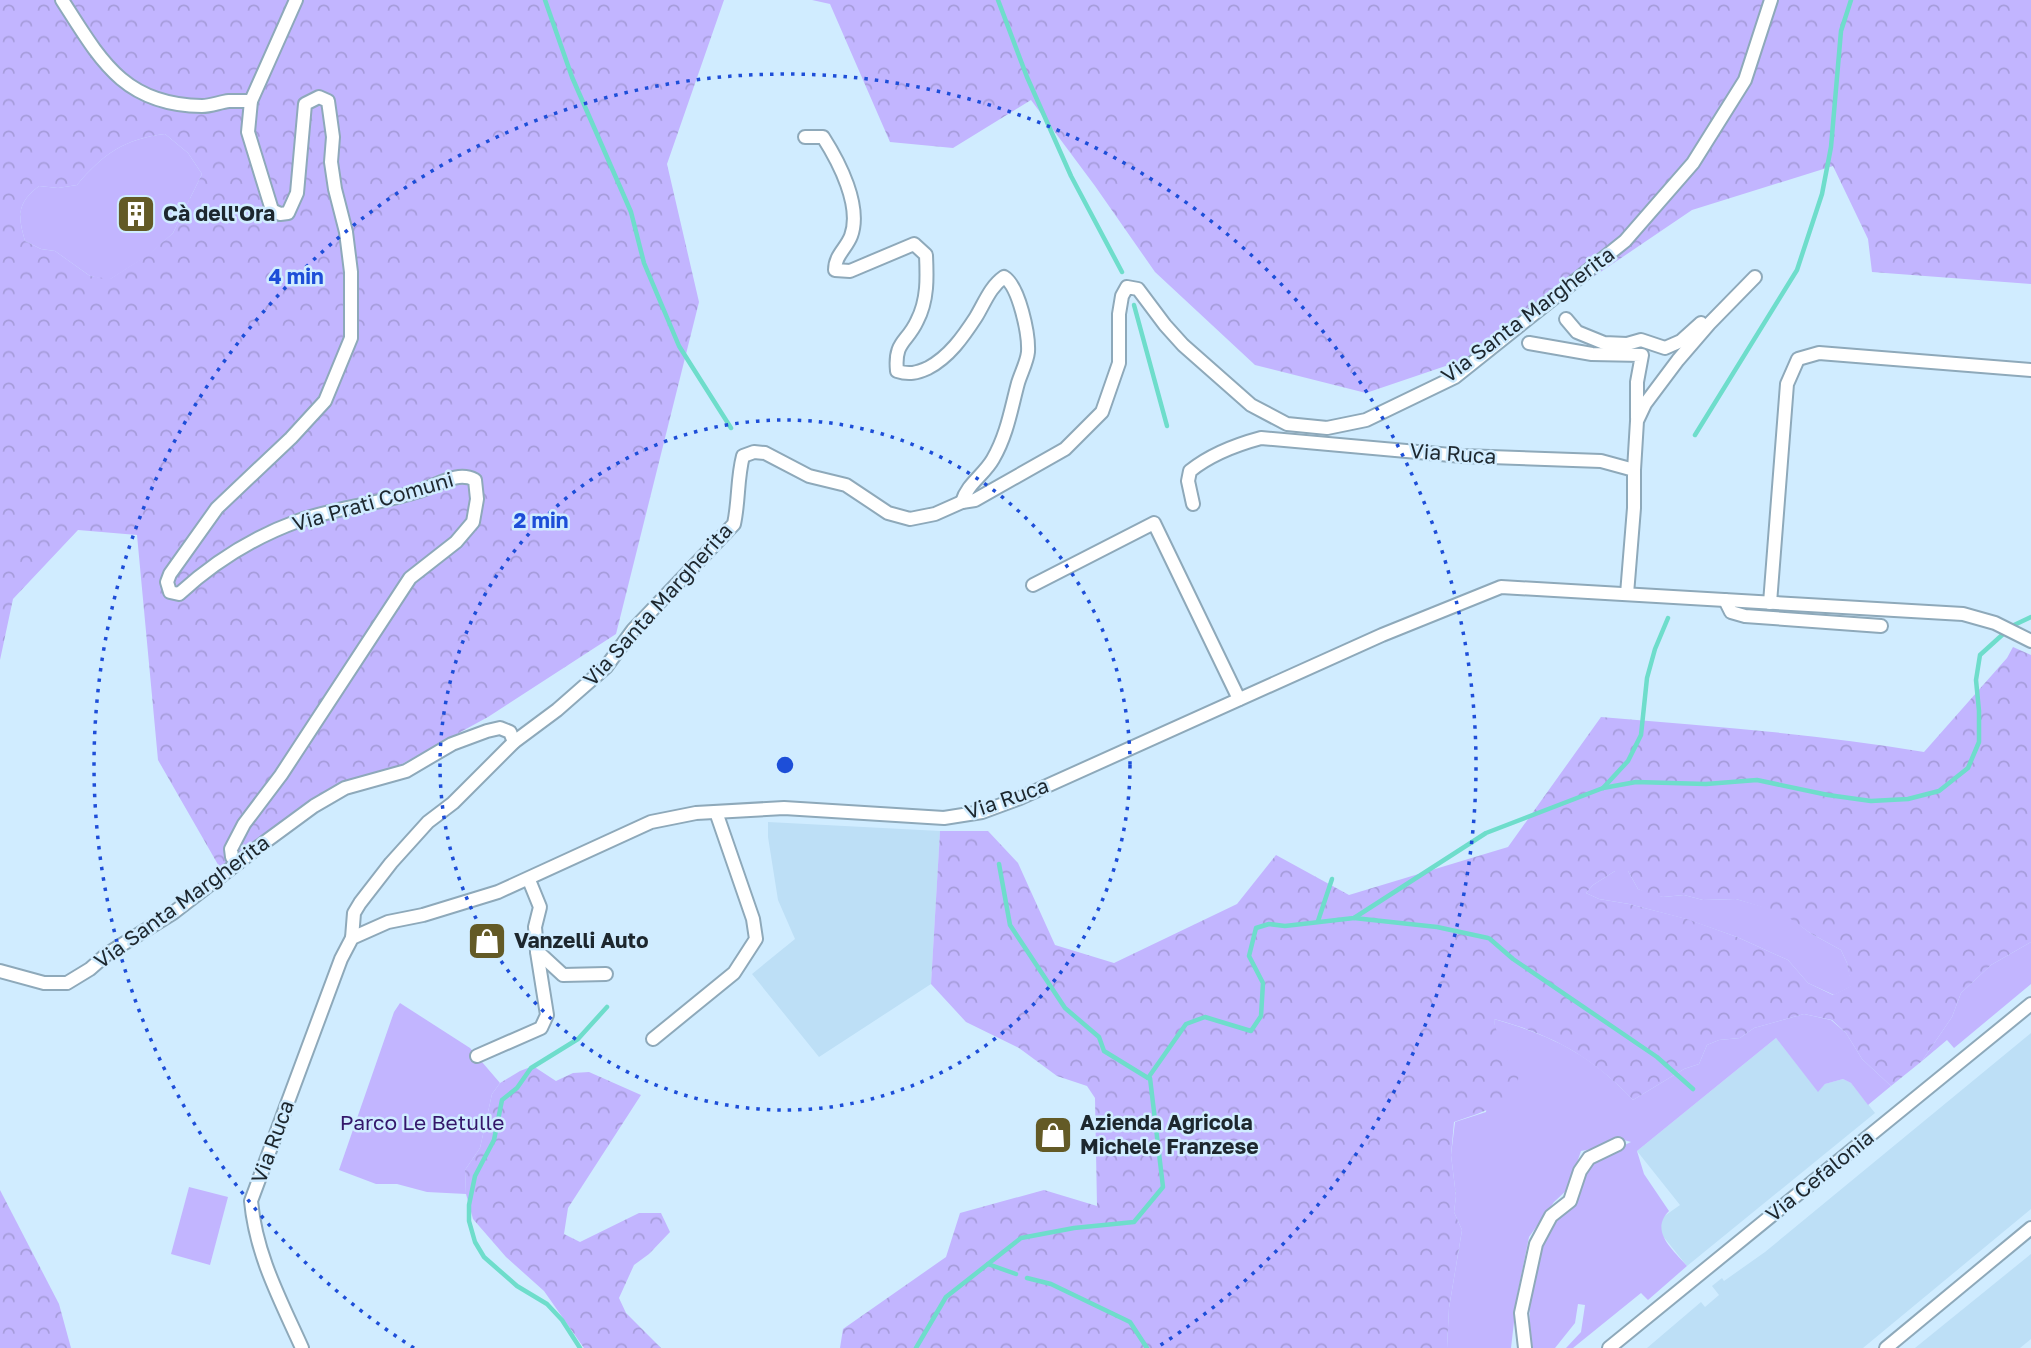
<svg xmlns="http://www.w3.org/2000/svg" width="2031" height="1348" font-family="'Golos Text',sans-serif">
<defs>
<pattern id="forest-crowns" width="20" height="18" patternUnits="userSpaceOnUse" patternTransform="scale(1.75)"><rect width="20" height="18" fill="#c2b5ff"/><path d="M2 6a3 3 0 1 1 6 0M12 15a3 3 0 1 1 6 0" fill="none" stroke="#a69cdb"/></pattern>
</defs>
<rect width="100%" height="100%" fill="#d0ecff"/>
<!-- built -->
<g fill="#bddff6">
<polygon points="768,822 940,831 931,984 819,1057 752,974 795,939 778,900 768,837"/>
<polygon points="2031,1033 2031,1209 1863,1348 1647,1348 1701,1302 1705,1307 1719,1295 1712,1286 1722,1278 1724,1281 1765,1252"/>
<polygon points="1776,1038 1818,1091 1825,1084 1843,1079 1851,1083 1875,1113 1687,1266 1662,1235 1660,1226 1663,1217 1680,1205 1637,1151"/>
<polygon points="2031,1254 2031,1339 2020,1348 1915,1348"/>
</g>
<!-- green -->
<g fill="#c2b5ff">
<path d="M165 134 188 153 202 174 173 233 150 254 109 280 90 276 55 251 41 249 25 241C18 216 16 204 39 186L58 188 77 185C103 154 124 139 165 134Z"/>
<polygon points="1615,871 1628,871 1638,889 1663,897 1684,895 1703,900 1736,899 1784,913 1810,933 1841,950 1847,963 1852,986 1834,995 1808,983 1788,960 1737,937 1686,919 1629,904 1599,899 1586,893 1593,885"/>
<polygon points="2031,942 2031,984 1954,1048 1947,1040 1922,1061 1952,1017 1961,993 1991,965"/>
<polygon points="400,1003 470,1048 500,1083 492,1094 480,1148 465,1170 466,1194 427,1192 397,1184 376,1184 339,1170 394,1012"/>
<path d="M1804 1014 1831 1020 1846 1033 1862 1059 1891 1086 1868 1105 1851 1083 1843 1079 1825 1084 1818 1092 1776 1038 1637 1151 1644 1174 1669 1211C1649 1231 1673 1250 1687 1266L1648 1300 1641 1293 1573 1348H1566L1581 1332 1585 1305 1578 1304 1575 1323 1555 1348H1529L1530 1297 1538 1252 1559 1213 1569 1207 1582 1190 1583 1171 1591 1161 1631 1142 1617 1138 1602 1147 1581 1151 1568 1189 1554 1202 1529 1237 1517 1296 1511 1348H1447L1449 1308 1462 1230 1454 1212 1456 1196 1451 1155 1455 1122 1486 1112 1495 1030 1494 1019C1553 1036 1591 1055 1633 1100L1684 1069 1699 1064 1707 1045 1719 1040 1740 1038 1754 1028Z"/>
<polygon points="189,1187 228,1197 210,1265 171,1254"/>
</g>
<!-- forest -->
<g fill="url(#forest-crowns)" fill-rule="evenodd">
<path d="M0 0H724L667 164 699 302 616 634 488 717 314 812 224 875 158 760 137 535 78 530 13 599 0 660ZM165 134 188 153 202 174 173 233 149 254 110 279 90 276 55 251 41 249 25 241C18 216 16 204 39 186L58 188 77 185C103 154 124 139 165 134Z"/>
<polygon points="812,0 2031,0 2031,284 1872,272 1868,239 1833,166 1692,210 1478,355 1366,393 1255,365 1155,272 1095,186 1031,100 953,148 890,142 830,4"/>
<path d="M2013 647 2031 655V942L1991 965 1961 993 1952 1017 1922 1061 1891 1086 1862 1059 1846 1033 1832 1020 1804 1014 1754 1028 1740 1038 1719 1040 1707 1045 1699 1064 1684 1069 1633 1100C1593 1057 1551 1034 1494 1019 1495 1034 1505 1045 1512 1058 1537 1099 1482 1112 1454 1122L1451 1155 1456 1196 1454 1212 1462 1230 1449 1308 1447 1348H840L843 1329 946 1257 960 1213 1044 1190 1097 1206 1095 1098 1087 1086 1057 1076 1019 1048 966 1022 931 984 940 831H988L1018 863 1055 945 1114 963 1237 904 1276 855 1349 895 1508 847 1601 717C1709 726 1817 734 1924 752L2007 658ZM1615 871H1628L1638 889 1649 894 1663 897 1684 895 1703 900 1736 899 1784 914 1810 933 1841 950 1847 963 1851 986 1833 995 1808 983 1788 960 1737 937 1687 919 1629 904 1599 899 1586 893 1593 885Z"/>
<polygon points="533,1066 556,1081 573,1073 589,1072 641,1095 568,1208 564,1234 580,1242 639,1213 661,1213 670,1232 649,1254 634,1265 619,1298 626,1313 661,1348 584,1348 544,1291 506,1257 473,1219 466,1194 465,1170 480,1148 492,1094 500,1083 520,1071"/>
<polygon points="0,1190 59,1304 71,1348 0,1348"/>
</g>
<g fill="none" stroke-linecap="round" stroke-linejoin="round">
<!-- stream -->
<g stroke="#6eddcb" stroke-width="4.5">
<polyline points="545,0 572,77 631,212 644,263 679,346 731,428"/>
<polyline points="998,0 1027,77 1071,176 1122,272"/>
<polyline points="1134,305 1167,426"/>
<polyline points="1695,435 1797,270 1822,194 1831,147 1841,31 1851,0"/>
<polyline points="1603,788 1628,761 1641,735 1647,678 1655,649 1668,618"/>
<polyline points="999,864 1010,925 1065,1008 1099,1037 1104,1051 1148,1078"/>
<polyline points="1354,918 1437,927 1488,938"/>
<polyline points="1318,921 1332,879"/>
<polyline points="1490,939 1513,959 1657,1057 1693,1089"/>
<polyline points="988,1264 1016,1274"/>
<polyline points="1027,1278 1051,1284 1130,1322 1147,1348"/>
<polyline points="580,1348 562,1320 547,1304 517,1286 484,1257 475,1242 469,1221 469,1205 475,1176 494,1140 502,1100 517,1088 531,1068 578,1039 607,1007"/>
<polyline points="916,1348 946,1297 1021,1238 1074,1228 1134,1222 1163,1187 1150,1078 1148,1078 1186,1024 1205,1017 1251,1031 1261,1016 1263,983 1249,956 1256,928 1269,924 1285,926 1354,918 1486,833 1603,788 1636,782 1706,784 1757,780 1828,795 1871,801 1908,799 1939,791 1968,768 1979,742 1979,711 1976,680 1980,655 2012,626 2031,617"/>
</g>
<!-- street casing -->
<g stroke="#8ea9ba" stroke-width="16">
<g id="street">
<path d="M62 0C100 59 123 105 202 106 211 106 220 102 229 101 236 101 244 101 251 101"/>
<path d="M805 137H823C839 162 862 206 851 236 846 249 835 255 835 270L850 271 914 244 926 255C927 277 928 300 917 321 907 343 894 341 897 371 909 375 917 373 928 368 949 357 963 337 976 317 985 302 990 287 1004 277 1019 286 1029 334 1028 352 1027 362 1021 373 1018 383 1011 409 1007 435 993 459 984 475 967 484 962 502"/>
<polyline points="1566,319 1577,332 1604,343 1627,344 1641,340 1665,348 1681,341 1701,323"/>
<polyline points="1529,343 1592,354 1642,355 1637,382 1637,418"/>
<polyline points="1634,470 1637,421 1645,404 1678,360 1709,324 1755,277"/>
<path d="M1193 504 1188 481 1190 471C1211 454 1235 445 1261 438L1462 456 1601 461 1634 470V508L1627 594"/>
<polyline points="1033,585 1154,523 1239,699"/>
<polyline points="1725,600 1731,612 1745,616 1881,626"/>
<polyline points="1770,603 1787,384 1798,359 1819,353 2031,370"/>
<path d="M239 862 232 857 231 849 244 824 281 775 410 578 456 542 473 522 477 499 475 480C457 470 437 486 419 491 380 504 337 507 298 521 254 537 214 562 179 594L170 592 167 582 170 574 217 508 291 438 325 401 351 338V272L346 232 335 189 331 162 333 137 328 101 319 97 305 104 297 193 288 213 280 214 272 210 248 132 251 101 296 0"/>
<polyline points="529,880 540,907 535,927 537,951 563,975 606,974"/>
<path d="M352 938 354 913 360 903 391 863 428 822 453 803 514 742 557 710 606 667 633 630 734 524C739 501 737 479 743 456L754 452 765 453 809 476 846 485 888 513 910 519 935 514 962 502 975 500 1065 449 1102 412 1119 363V314L1122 296 1127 287 1138 289 1165 325 1183 345 1251 405 1287 424 1327 428 1366 420 1455 377 1625 241 1693 163 1745 80 1771 0"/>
<polyline points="0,971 44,983 67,983 90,969 107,954 173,913 265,842 314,806 345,788 406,771 452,744 487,731 500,728 510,732 514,742"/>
<polyline points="653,1039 734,973 756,939 753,919 716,812"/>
<polyline points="477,1056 541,1028 547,1015 537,952"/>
<path d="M302 1348C280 1299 256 1255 251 1201L341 959 352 938 388 922 423 915 498 892 651 822 696 813 784 808 944 818 982 812 1020 798 1382 635 1501 587 1963 614 1995 623 2031 641"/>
<polyline points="1525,1348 1521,1313 1536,1244 1551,1216 1570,1201 1580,1171 1589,1158 1618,1144"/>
<polyline points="1609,1348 2031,1004"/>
<polyline points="1886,1348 2031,1228"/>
</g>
</g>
<!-- street -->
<use href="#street" stroke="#fff" stroke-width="12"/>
</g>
<!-- distance rings -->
<g fill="none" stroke="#1d4ed8" stroke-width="3.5" stroke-dasharray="3.5 7">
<circle cx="785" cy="765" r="345"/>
<path d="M414 1348A691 691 0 1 1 1156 1348"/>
</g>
<!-- icons -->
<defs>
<g id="building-square" transform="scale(2.0125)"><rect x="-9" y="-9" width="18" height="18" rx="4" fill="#635a26" stroke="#d0ecff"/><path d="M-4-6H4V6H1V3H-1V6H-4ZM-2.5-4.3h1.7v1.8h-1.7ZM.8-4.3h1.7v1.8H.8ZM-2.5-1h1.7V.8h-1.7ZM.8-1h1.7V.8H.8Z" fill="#fff"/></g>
<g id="shop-square" transform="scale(2.0125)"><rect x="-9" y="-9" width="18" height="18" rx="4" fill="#635a26" stroke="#d0ecff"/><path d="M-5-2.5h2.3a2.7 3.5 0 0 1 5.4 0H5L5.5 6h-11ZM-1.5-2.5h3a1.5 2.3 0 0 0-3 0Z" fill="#fff"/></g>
</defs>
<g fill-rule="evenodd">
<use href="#building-square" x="136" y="214"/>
<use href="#shop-square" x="487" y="941"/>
<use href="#shop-square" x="1053" y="1135"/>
</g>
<g text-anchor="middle" stroke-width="5" stroke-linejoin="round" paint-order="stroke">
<!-- poi labels -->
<g font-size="21" font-weight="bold" fill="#1d272e" stroke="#d0ecff" text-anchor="start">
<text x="163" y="221">Cà dell'Ora</text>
<text x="514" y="948">Vanzelli Auto</text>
<text x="1080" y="1130">Azienda Agricola<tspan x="1080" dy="24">Michele Franzese</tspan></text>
</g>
<!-- street labels -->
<g font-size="21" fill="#1d272e" stroke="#d0ecff">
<text transform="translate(1528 315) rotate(-37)" y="7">Via Santa Margherita</text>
<text transform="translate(1453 454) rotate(4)" y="7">Via Ruca</text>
<text transform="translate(373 502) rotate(-16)" y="7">Via Prati Comuni</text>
<text transform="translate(658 605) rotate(-48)" y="7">Via Santa Margherita</text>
<text transform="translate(1007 799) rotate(-19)" y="7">Via Ruca</text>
<text transform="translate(182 902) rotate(-36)" y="7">Via Santa Margherita</text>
<text transform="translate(273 1142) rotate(-70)" y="7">Via Ruca</text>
<text transform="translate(1820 1176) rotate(-39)" y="7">Via Cefalonia</text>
</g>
<!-- park labels -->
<g font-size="21" fill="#34176b" stroke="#d0ecff">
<text x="422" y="1130">Parco Le Betulle</text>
</g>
</g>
<circle cx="785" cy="765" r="10" fill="#1d4ed8" stroke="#d0ecff" stroke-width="3.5"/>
<g font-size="21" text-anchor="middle" font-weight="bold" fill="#1d4ed8" stroke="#d0ecff" stroke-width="5" stroke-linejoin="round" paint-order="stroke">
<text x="296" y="284">4 min</text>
<text x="541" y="528">2 min</text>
</g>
</svg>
